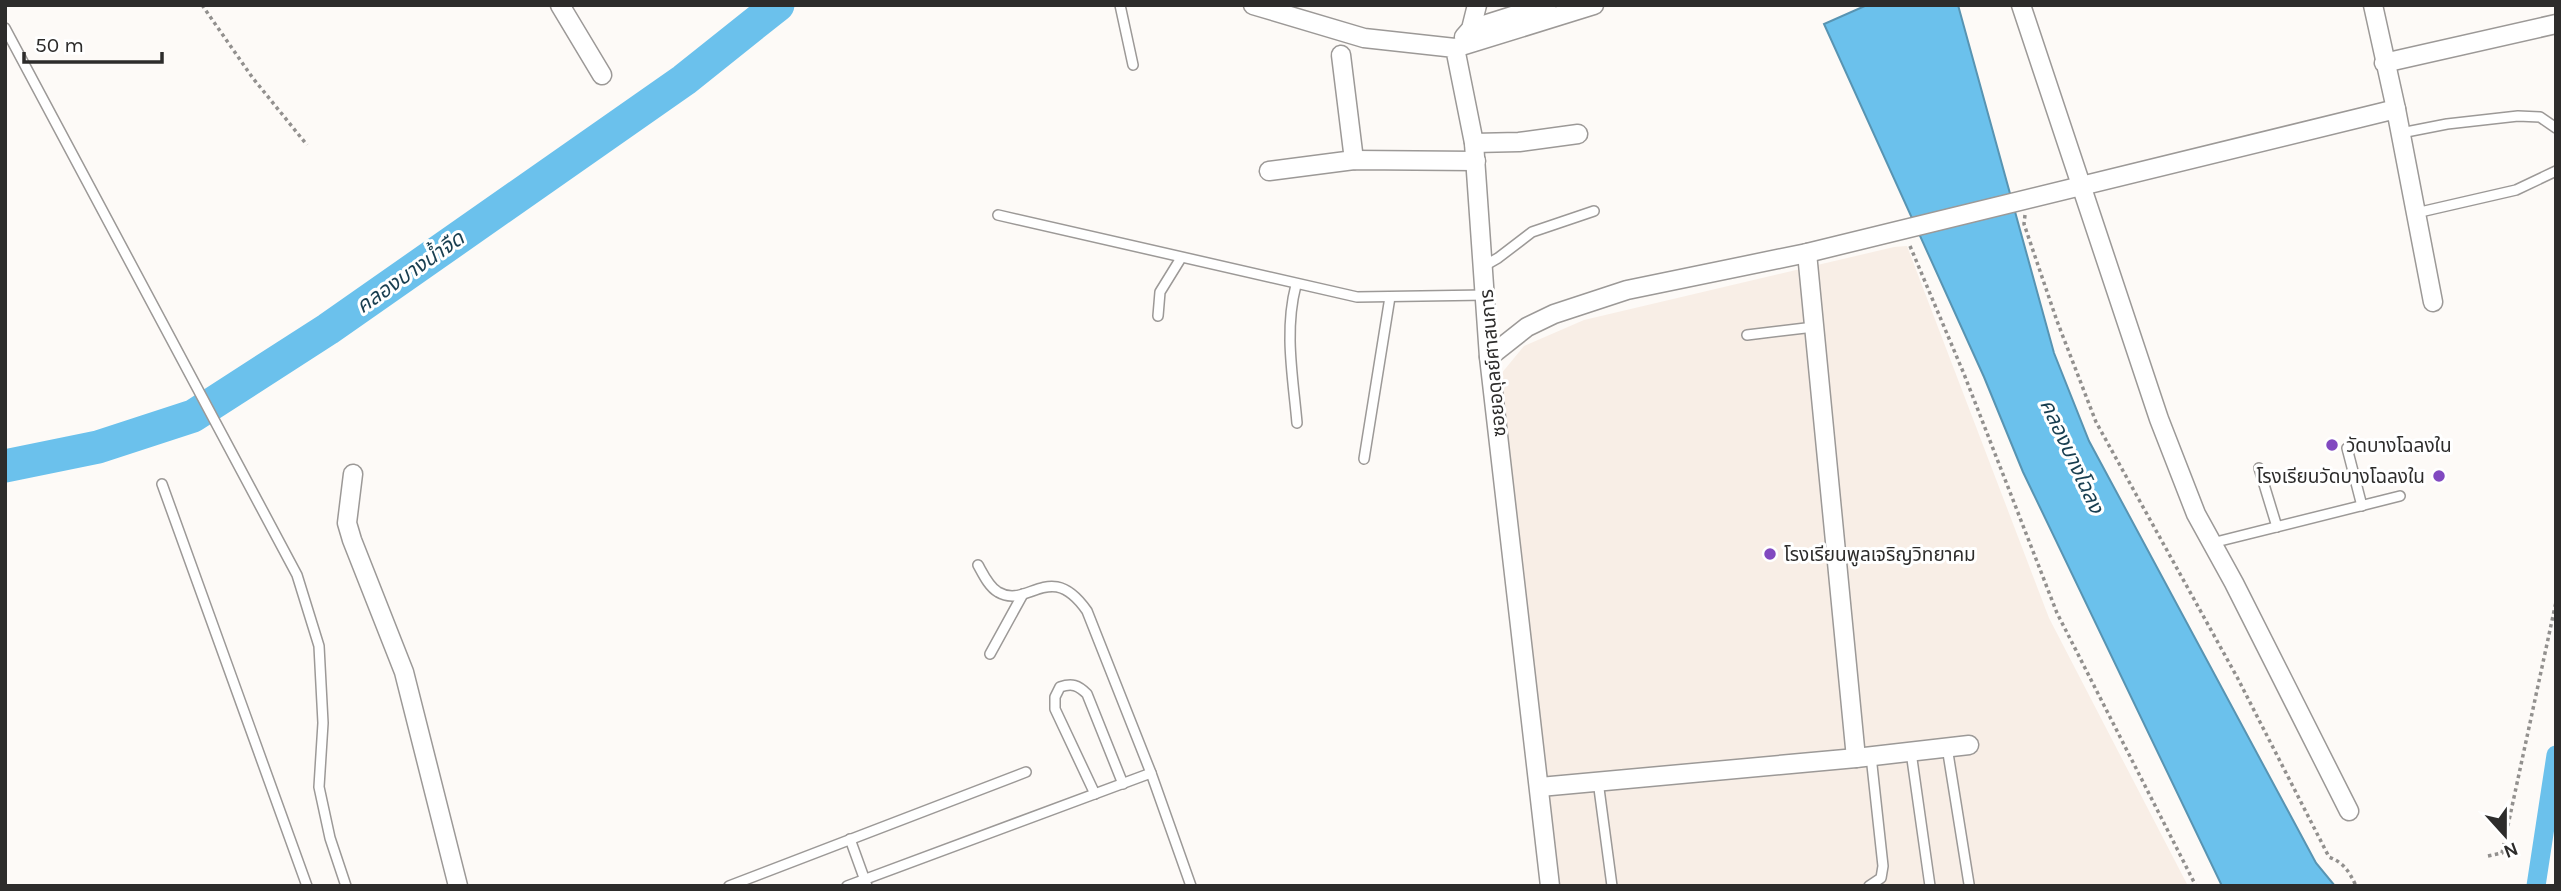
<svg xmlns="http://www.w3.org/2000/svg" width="2561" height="891" font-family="Karla,'Noto Sans Thai',sans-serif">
<rect width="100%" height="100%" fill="#fdfaf7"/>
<!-- built -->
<polygon fill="#f8eee6" points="1907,246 2049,618 2188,886 1556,886 1496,380 1524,346 1584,320 1894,247"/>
<!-- water -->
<polygon fill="#6bc1ec" stroke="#5894b2" stroke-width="2" points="1867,5 1958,5 2054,353 2089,441 2316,863 2335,886 2222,886 2023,472 1984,377 1824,24"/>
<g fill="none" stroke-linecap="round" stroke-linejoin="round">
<!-- canal -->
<polyline stroke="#6bc1ec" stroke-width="19" points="2536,886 2556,755"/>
<!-- river -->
<polyline stroke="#6bc1ec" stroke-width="33" points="5,466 98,447 193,416 328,329 684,80 778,5"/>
<!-- lane casing -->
<g stroke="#9c9997" stroke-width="12">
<g id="lane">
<polyline points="1120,5 1133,65"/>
<polyline points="5,28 297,575 319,646 323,723 319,787 330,838 346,886"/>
<polyline points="2401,133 2447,124 2518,116 2540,117 2556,128"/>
<polyline points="2416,213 2516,190 2556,171"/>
<polyline points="998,215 1357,297 1486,295"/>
<polyline points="1484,266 1498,258 1532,232 1594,211"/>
<path d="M1296 285C1284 331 1293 377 1297 423"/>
<polyline points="1158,316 1160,292 1181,258"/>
<polyline points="1747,335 1814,327"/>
<polyline points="2347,448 2362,506"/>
<polyline points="1364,459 1390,297"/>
<polyline points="2259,468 2277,527"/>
<polyline points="162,484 307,886"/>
<polyline points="2212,543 2400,496"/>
<path d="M978 565C983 574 989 587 998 592 1028 610 1050 558 1087 611L1151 773 1191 886"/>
<polyline points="990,654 1023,594"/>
<polyline points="1947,747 1969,884"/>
<polyline points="1911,752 1930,886"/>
<polyline points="1598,781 1612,886"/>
<path d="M1095 794 1055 709V697L1060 687C1072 683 1078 685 1087 694L1123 784"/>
<polyline points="850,839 867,886"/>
<polyline points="729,886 1026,772"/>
<polyline points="847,886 1151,773"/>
<polyline points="1869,886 1881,878 1883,866 1871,756"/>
</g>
</g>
<!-- street casing -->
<g stroke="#9c9997" stroke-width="21">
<g id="street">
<polyline points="560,5 602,75"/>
<polyline points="1253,5 1364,38 1455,48 1474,143 1489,357 1550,886"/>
<polyline points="2021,5 2159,419 2196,514 2234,583 2349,811"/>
<polyline points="2373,5 2396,109"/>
<polyline points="1471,29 1547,5"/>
<polyline points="1464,37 1471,29 1477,5"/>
<polyline points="1455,48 1594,5"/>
<polyline points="1341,55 1354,160"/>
<polyline points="2384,63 2556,24"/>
<polyline points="1474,143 1519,142 1578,134"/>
<polyline points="1269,171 1354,160 1476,161"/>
<polyline points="1807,253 1856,758"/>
<polyline points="1489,357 1527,327 1554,314 1627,290 1807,253 2396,109 2433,302"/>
<polyline points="353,474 347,523 352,540 404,672 458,886"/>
<polyline points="1540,787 1856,758 1969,745"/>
</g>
</g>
<!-- path -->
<g stroke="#92908e" stroke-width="3.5" stroke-dasharray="3.5 3.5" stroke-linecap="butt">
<polyline points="202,5 252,77 307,145"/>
<path d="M2025 215 2024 224 2057 321 2096 422 2237 677 2329 857C2344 863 2349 871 2356 886"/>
<polyline points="1910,246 1964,374 2057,613 2196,886"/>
<polyline points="2488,856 2502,853 2556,602"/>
</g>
<!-- lane -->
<use href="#lane" stroke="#fff" stroke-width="9"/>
<!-- street -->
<use href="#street" stroke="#fff" stroke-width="18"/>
</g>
<!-- markers -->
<g fill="#8149c0" stroke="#fff" stroke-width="2.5">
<circle cx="2332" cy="445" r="7"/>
<circle cx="2439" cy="476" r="7"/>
<circle cx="1770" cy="554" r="7"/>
</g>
<g text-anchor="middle" stroke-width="6" stroke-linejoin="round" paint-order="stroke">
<!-- street labels -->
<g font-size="19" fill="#2d2c2b" stroke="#fff">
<text transform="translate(1492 363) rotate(-95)" y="7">ซอยอดุลย์ศาสนการ</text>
</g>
<!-- poi labels -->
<g font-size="19" fill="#2d2c2b" stroke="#fff" text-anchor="start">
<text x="2346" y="452">วัดบางโฉลงใน</text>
<text x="2425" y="483" text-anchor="end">โรงเรียนวัดบางโฉลงใน</text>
<text x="1784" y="561">โรงเรียนพูลเจริญวิทยาคม</text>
</g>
<!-- water labels -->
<g font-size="21" font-style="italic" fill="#183e50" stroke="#fff">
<text transform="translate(410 272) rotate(-35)" y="7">คลองบางน้ำจืด</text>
<text transform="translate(2072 456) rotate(65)" y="7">คลองบางโฉลง</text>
</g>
</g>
<!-- border -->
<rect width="2561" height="891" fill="none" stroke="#2d2c2b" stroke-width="14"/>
<!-- north arrow -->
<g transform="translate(2505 835) rotate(159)" stroke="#ffffff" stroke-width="5" paint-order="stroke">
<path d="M0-5L12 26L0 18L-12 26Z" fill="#2d2c2b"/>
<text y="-10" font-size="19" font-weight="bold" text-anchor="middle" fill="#2d2c2b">N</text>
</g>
<!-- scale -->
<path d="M24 52v10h138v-10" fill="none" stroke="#2d2c2b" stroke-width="3.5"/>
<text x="35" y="52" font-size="21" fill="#2d2c2b" stroke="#ffffff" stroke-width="5" paint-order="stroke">50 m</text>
</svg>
